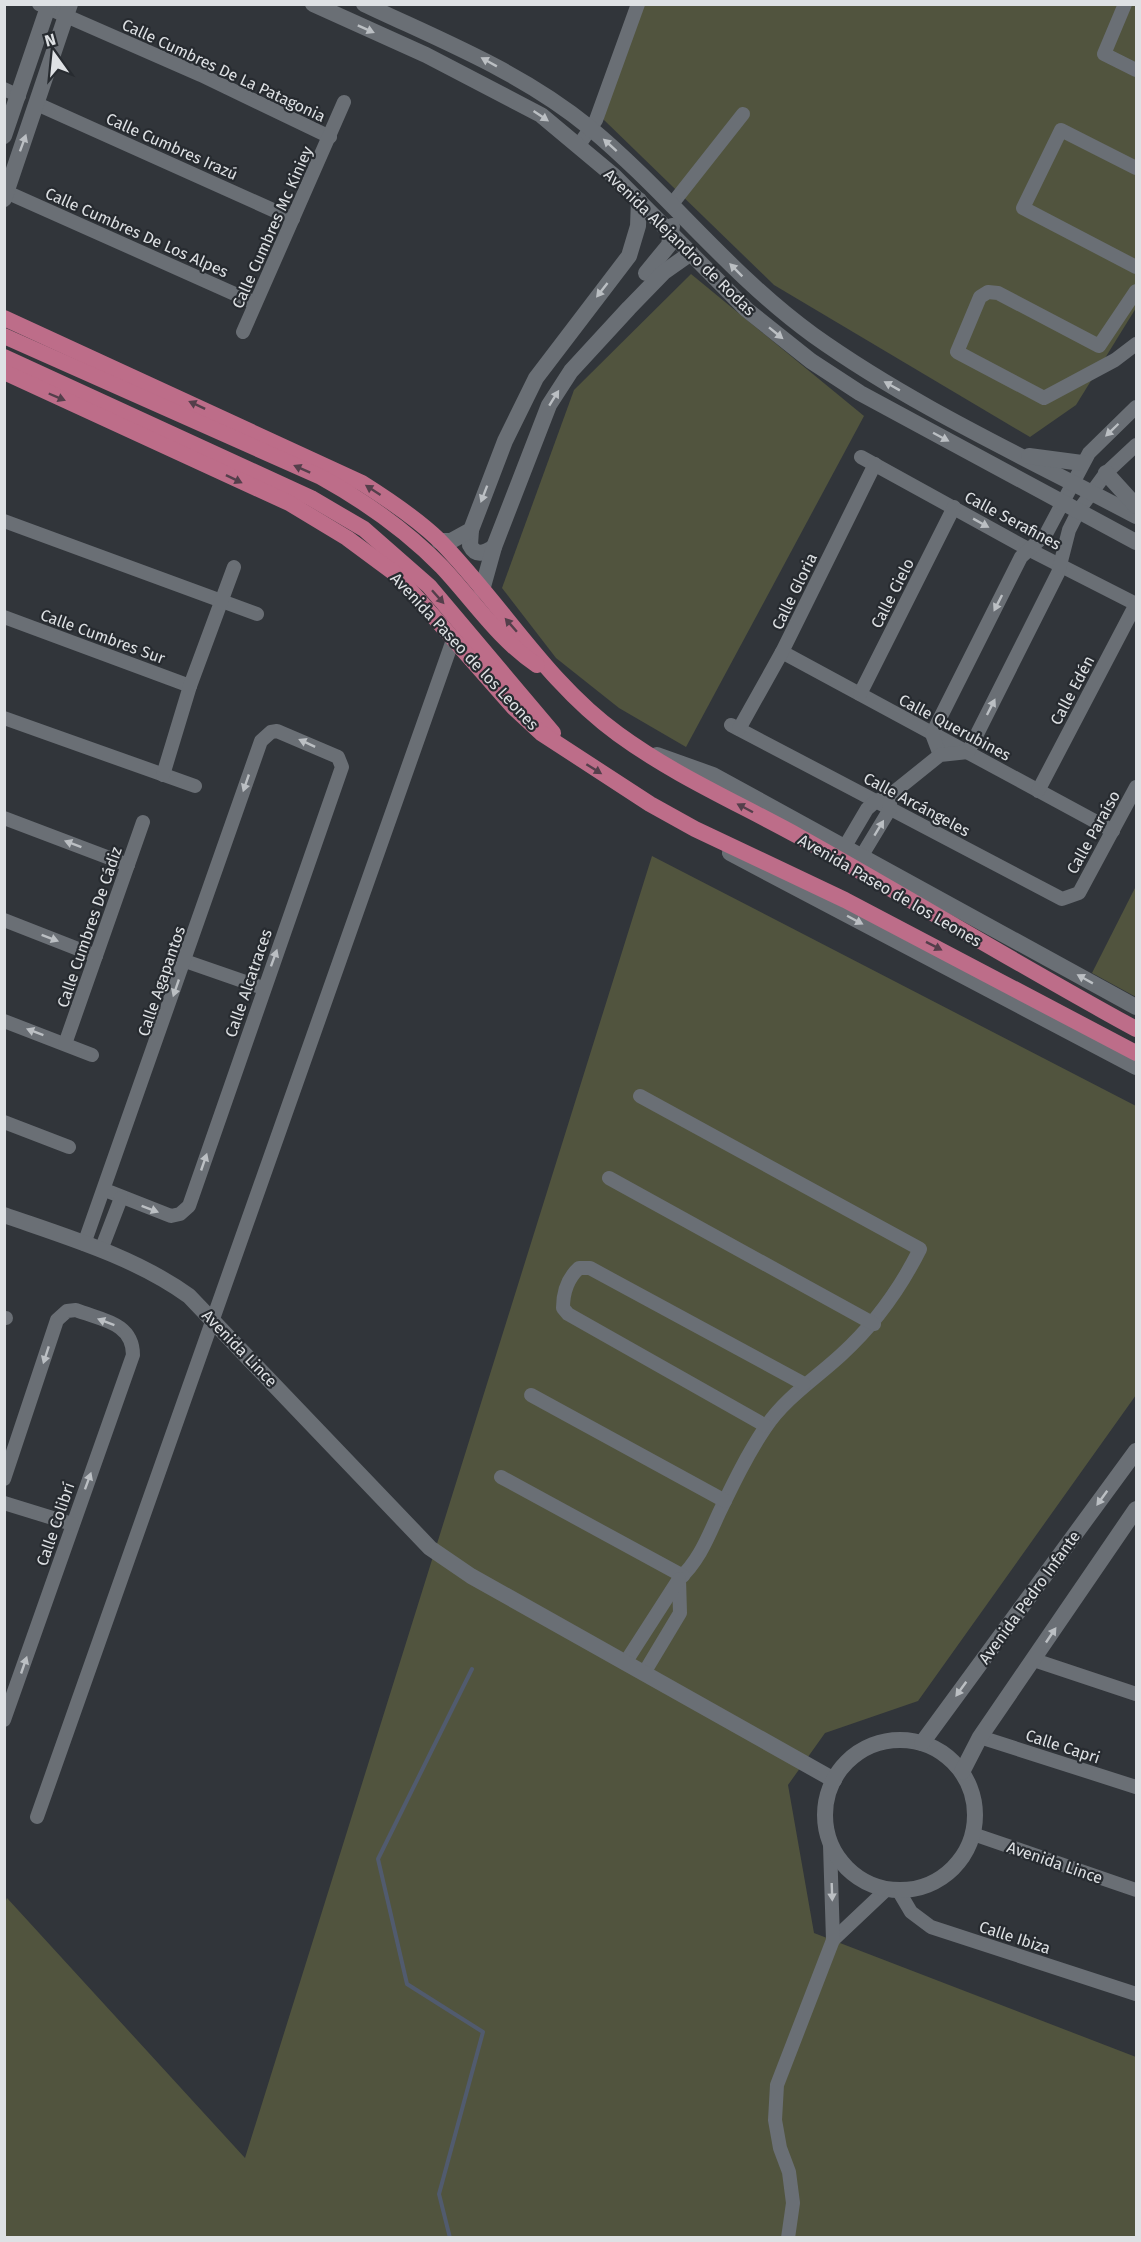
<svg xmlns="http://www.w3.org/2000/svg" width="1141" height="2242" font-family="'Fira Sans',sans-serif">
<rect width="100%" height="100%" fill="#31353a"/>
<!-- green -->
<g fill="#51543e">
<polygon points="642,5 1136,5 1136,308 1076,405 1030,437 774,285 603,119"/>
<polygon points="691,274 864,416 686,747 619,708 556,658 502,588 574,390"/>
<polygon points="652,856 1136,1106 1136,1395 918,1701 825,1733 788,1785 814,1933 1136,2057 1136,2237 5,2238 4,1906 7,1898 245,2158"/>
<polygon points="1136,886 1136,997 1092,973"/>
</g>
<g fill="none" stroke-linecap="round" stroke-linejoin="round">
<!-- stream -->
<polyline stroke="#515b6e" stroke-width="4" points="450,2238 439,2194 483,2032 407,1984 378,1859 472,1669"/>
<!-- minor -->
<g stroke="#6a6f75" stroke-width="14">
<polyline points="39,4 201,75 330,137"/>
<polyline points="1125,4 1104,54 1136,70"/>
<polyline points="4,89 19,96"/>
<polyline points="37,104 293,219"/>
<polyline points="579,145 596,120 638,4"/>
<polyline points="1136,168 1061,130 1023,208 1136,267"/>
<polyline points="4,191 255,303"/>
<polyline points="672,204 743,114"/>
<polyline points="1136,291 1099,346 998,293 988,292 980,297 957,352 1044,398 1115,360 1136,344"/>
<polyline points="243,332 344,102"/>
<polyline points="861,457 1028,549 1136,604"/>
<polyline points="4,521 257,614"/>
<polyline points="4,617 190,686"/>
<polyline points="782,652 1113,831"/>
<polyline points="860,694 954,507"/>
<polyline points="4,718 195,786"/>
<polyline points="731,725 1062,899 1079,893 1136,787"/>
<polyline points="739,729 782,652 875,464"/>
<polyline points="940,755 932,734 1021,557 1046,534 1089,453 1136,407"/>
<polyline points="163,775 190,686 234,567"/>
<polyline points="1038,791 1136,604"/>
<polyline points="4,818 128,865"/>
<polyline points="844,848 867,809 876,801 889,796 940,755 968,752 1058,573 1069,530 1079,510 1106,473 1136,445"/>
<polyline points="861,857 890,809 890,801"/>
<polyline points="4,920 96,956"/>
<polyline points="185,961 263,988"/>
<polyline points="4,1021 92,1055"/>
<polyline points="65,1044 143,822"/>
<path d="M640 1096 920 1249C899 1291 875 1324 841 1355 815 1379 785 1398 765 1428 747 1455 733 1484 719 1513 708 1537 699 1561 679 1579L680 1613 644 1673"/>
<polyline points="4,1122 69,1147"/>
<polyline points="609,1178 874,1324"/>
<polyline points="84,1244 261,741 271,732 277,731 338,757 342,767 189,1206 180,1214 171,1216 105,1190"/>
<polyline points="101,1250 121,1198"/>
<polyline points="4,1318 6,1318"/>
<polyline points="531,1395 725,1501"/>
<path d="M766 1426 568 1314 563 1308C563 1293 568 1278 579 1268H590L804 1384"/>
<polyline points="501,1477 683,1576"/>
<path d="M4 1479 57 1320 67 1311 76 1310C101 1320 133 1322 133 1355L4 1720"/>
<polyline points="4,1503 72,1524"/>
<polyline points="1034,1660 1136,1694"/>
<polyline points="625,1663 679,1579"/>
<polyline points="980,1737 1136,1787"/>
<polyline points="37,1817 454,637"/>
<polyline points="973,1834 1136,1890"/>
<polyline points="898,1890 911,1912 931,1927 1136,1994"/>
<polyline points="833,1940 887,1889"/>
<polyline points="788,2238 793,2203 789,2172 780,2148 775,2120 777,2085 833,1940 830,1845"/>
</g>
<!-- tertiary -->
<g stroke="#6a6f75" stroke-width="16">
<polyline points="313,4 426,55 541,115 614,176 747,310 811,361 860,393 1136,542"/>
<path d="M364 4C442 41 522 72 590 128 668 193 730 275 813 335 914 407 1027 458 1136 516"/>
<polyline points="4,136 49,4"/>
<polyline points="4,199 70,4"/>
<polyline points="646,273 669,245 672,226"/>
<polyline points="1029,456 1082,463"/>
<polyline points="1106,473 1136,506"/>
<path d="M471 530 470 545C476 557 484 553 494 547"/>
<polyline points="439,541 451,541 471,530 505,441 536,378 629,256 638,226 639,200"/>
<polyline points="482,590 494,547 549,405 571,371 629,308 664,272 691,253"/>
<polyline points="657,755 713,775 1136,1007"/>
<polyline points="730,853 1136,1067"/>
<path d="M4 1215C67 1237 135 1257 189 1296L430 1548 471 1576 834 1780"/>
<circle cx="900" cy="1815" r="75"/>
<polyline points="922,1743 1136,1451"/>
<polyline points="962,1772 980,1737 1136,1509"/>
</g>
<!-- primary -->
<g stroke="#bd6d89" stroke-width="16">
<path d="M4 318 362 483C389 500 416 518 439 540 501 603 546 682 618 734 674 775 738 803 798 836 911 899 1022 967 1136 1029"/>
<path d="M4 336 321 477C366 502 406 530 442 567 473 600 499 640 537 665"/>
<polyline points="4,357 311,498 364,529 429,586 553,733"/>
<polyline points="4,372 289,503 347,538 397,575 514,708 541,733 650,804 695,829 845,900 1136,1053"/>
</g>
</g>
<!-- one-way arrows -->
<defs><path id="oneway-solid" d="M-6-.8H1V-3.2L6.5 0L1 3.2V.8H-6Z" transform="scale(1.5)"/></defs>
<g fill="#bbbfc3">
<use href="#oneway-solid" transform="translate(366 29) rotate(24)"/>
<use href="#oneway-solid" transform="translate(489 62) rotate(-151)"/>
<use href="#oneway-solid" transform="translate(541 116) rotate(34)"/>
<use href="#oneway-solid" transform="translate(23 143) rotate(-70)"/>
<use href="#oneway-solid" transform="translate(610 145) rotate(-138)"/>
<use href="#oneway-solid" transform="translate(736 270) rotate(-135)"/>
<use href="#oneway-solid" transform="translate(602 290) rotate(128)"/>
<use href="#oneway-solid" transform="translate(776 333) rotate(39)"/>
<use href="#oneway-solid" transform="translate(892 386) rotate(-151)"/>
<use href="#oneway-solid" transform="translate(554 398) rotate(-58)"/>
<use href="#oneway-solid" transform="translate(1112 430) rotate(136)"/>
<use href="#oneway-solid" transform="translate(941 437) rotate(28)"/>
<use href="#oneway-solid" transform="translate(484 494) rotate(111)"/>
<use href="#oneway-solid" transform="translate(981 523) rotate(29)"/>
<use href="#oneway-solid" transform="translate(998 603) rotate(117)"/>
<use href="#oneway-solid" transform="translate(991 707) rotate(-63)"/>
<use href="#oneway-solid" transform="translate(307 743) rotate(-155)"/>
<use href="#oneway-solid" transform="translate(246 783) rotate(109)"/>
<use href="#oneway-solid" transform="translate(879 828) rotate(-59)"/>
<use href="#oneway-solid" transform="translate(73 844) rotate(-159)"/>
<use href="#oneway-solid" transform="translate(855 920) rotate(28)"/>
<use href="#oneway-solid" transform="translate(50 938) rotate(21)"/>
<use href="#oneway-solid" transform="translate(274 958) rotate(-70)"/>
<use href="#oneway-solid" transform="translate(1085 979) rotate(-151)"/>
<use href="#oneway-solid" transform="translate(176 988) rotate(109)"/>
<use href="#oneway-solid" transform="translate(35 1032) rotate(-159)"/>
<use href="#oneway-solid" transform="translate(204 1162) rotate(-71)"/>
<use href="#oneway-solid" transform="translate(150 1209) rotate(21)"/>
<use href="#oneway-solid" transform="translate(106 1322) rotate(-159)"/>
<use href="#oneway-solid" transform="translate(46 1355) rotate(108)"/>
<use href="#oneway-solid" transform="translate(88 1481) rotate(-70)"/>
<use href="#oneway-solid" transform="translate(1102 1498) rotate(126)"/>
<use href="#oneway-solid" transform="translate(1051 1635) rotate(-56)"/>
<use href="#oneway-solid" transform="translate(24 1665) rotate(-71)"/>
<use href="#oneway-solid" transform="translate(961 1689) rotate(126)"/>
<use href="#oneway-solid" transform="translate(832 1892) rotate(88)"/>
</g>
<g fill="#543f4b">
<use href="#oneway-solid" transform="translate(57 397) rotate(23)"/>
<use href="#oneway-solid" transform="translate(197 405) rotate(-155)"/>
<use href="#oneway-solid" transform="translate(302 469) rotate(-156)"/>
<use href="#oneway-solid" transform="translate(234 479) rotate(26)"/>
<use href="#oneway-solid" transform="translate(373 490) rotate(-147)"/>
<use href="#oneway-solid" transform="translate(438 597) rotate(48)"/>
<use href="#oneway-solid" transform="translate(511 625) rotate(-131)"/>
<use href="#oneway-solid" transform="translate(594 769) rotate(32)"/>
<use href="#oneway-solid" transform="translate(745 808) rotate(-152)"/>
<use href="#oneway-solid" transform="translate(934 946) rotate(27)"/>
</g>
<g text-anchor="middle" stroke-width="4.5" stroke-linejoin="round" paint-order="stroke">
<!-- street labels -->
<g font-size="16" fill="#dee1e4" stroke="#272b30">
<text transform="translate(224 70) rotate(25)" y="6">Calle Cumbres De La Patagonia</text>
<text transform="translate(172 146) rotate(24)" y="6">Calle Cumbres Irazú</text>
<text transform="translate(272 227) rotate(-66)" y="6">Calle Cumbres Mc Kiniey</text>
<text transform="translate(137 232) rotate(24)" y="6">Calle Cumbres De Los Alpes</text>
<text transform="translate(680 242) rotate(44)" y="6">Avenida Alejandro de Rodas</text>
<text transform="translate(1013 520) rotate(28)" y="6">Calle Serafines</text>
<text transform="translate(794 591) rotate(-64)" y="6">Calle Gloria</text>
<text transform="translate(892 593) rotate(-63)" y="6">Calle Cielo</text>
<text transform="translate(103 636) rotate(20)" y="6">Calle Cumbres Sur</text>
<text transform="translate(465 651) rotate(47)" y="6">Avenida Paseo de los Leones</text>
<text transform="translate(1072 690) rotate(-62)" y="6">Calle Edén</text>
<text transform="translate(955 727) rotate(28)" y="6">Calle Querubines</text>
<text transform="translate(917 804) rotate(28)" y="6">Calle Arcángeles</text>
<text transform="translate(1093 832) rotate(-61)" y="6">Calle Paraíso</text>
<text transform="translate(890 890) rotate(30)" y="6">Avenida Paseo de los Leones</text>
<text transform="translate(89 927) rotate(-71)" y="6">Calle Cumbres De Cádiz</text>
<text transform="translate(161 981) rotate(-71)" y="6">Calle Agapantos</text>
<text transform="translate(248 983) rotate(-71)" y="6">Calle Alcatraces</text>
<text transform="translate(240 1348) rotate(46)" y="6">Avenida Lince</text>
<text transform="translate(55 1524) rotate(-71)" y="6">Calle Colibrí</text>
<text transform="translate(1029 1597) rotate(-54)" y="6">Avenida Pedro Infante</text>
<text transform="translate(1063 1746) rotate(18)" y="6">Calle Capri</text>
<text transform="translate(1055 1862) rotate(19)" y="6">Avenida Lince</text>
<text transform="translate(1015 1937) rotate(18)" y="6">Calle Ibiza</text>
</g>
</g>
<!-- border -->
<rect width="1141" height="2242" fill="none" stroke="#dee1e4" stroke-width="12"/>
<!-- north arrow -->
<g transform="translate(54 54) rotate(345)" stroke="#272b30" stroke-width="4.5" paint-order="stroke">
<path d="M0-4.5L10 22L0 15L-10 22Z" fill="#dee1e4"/>
<text y="-9" font-size="16" font-weight="bold" text-anchor="middle" fill="#dee1e4">N</text>
</g>
</svg>
